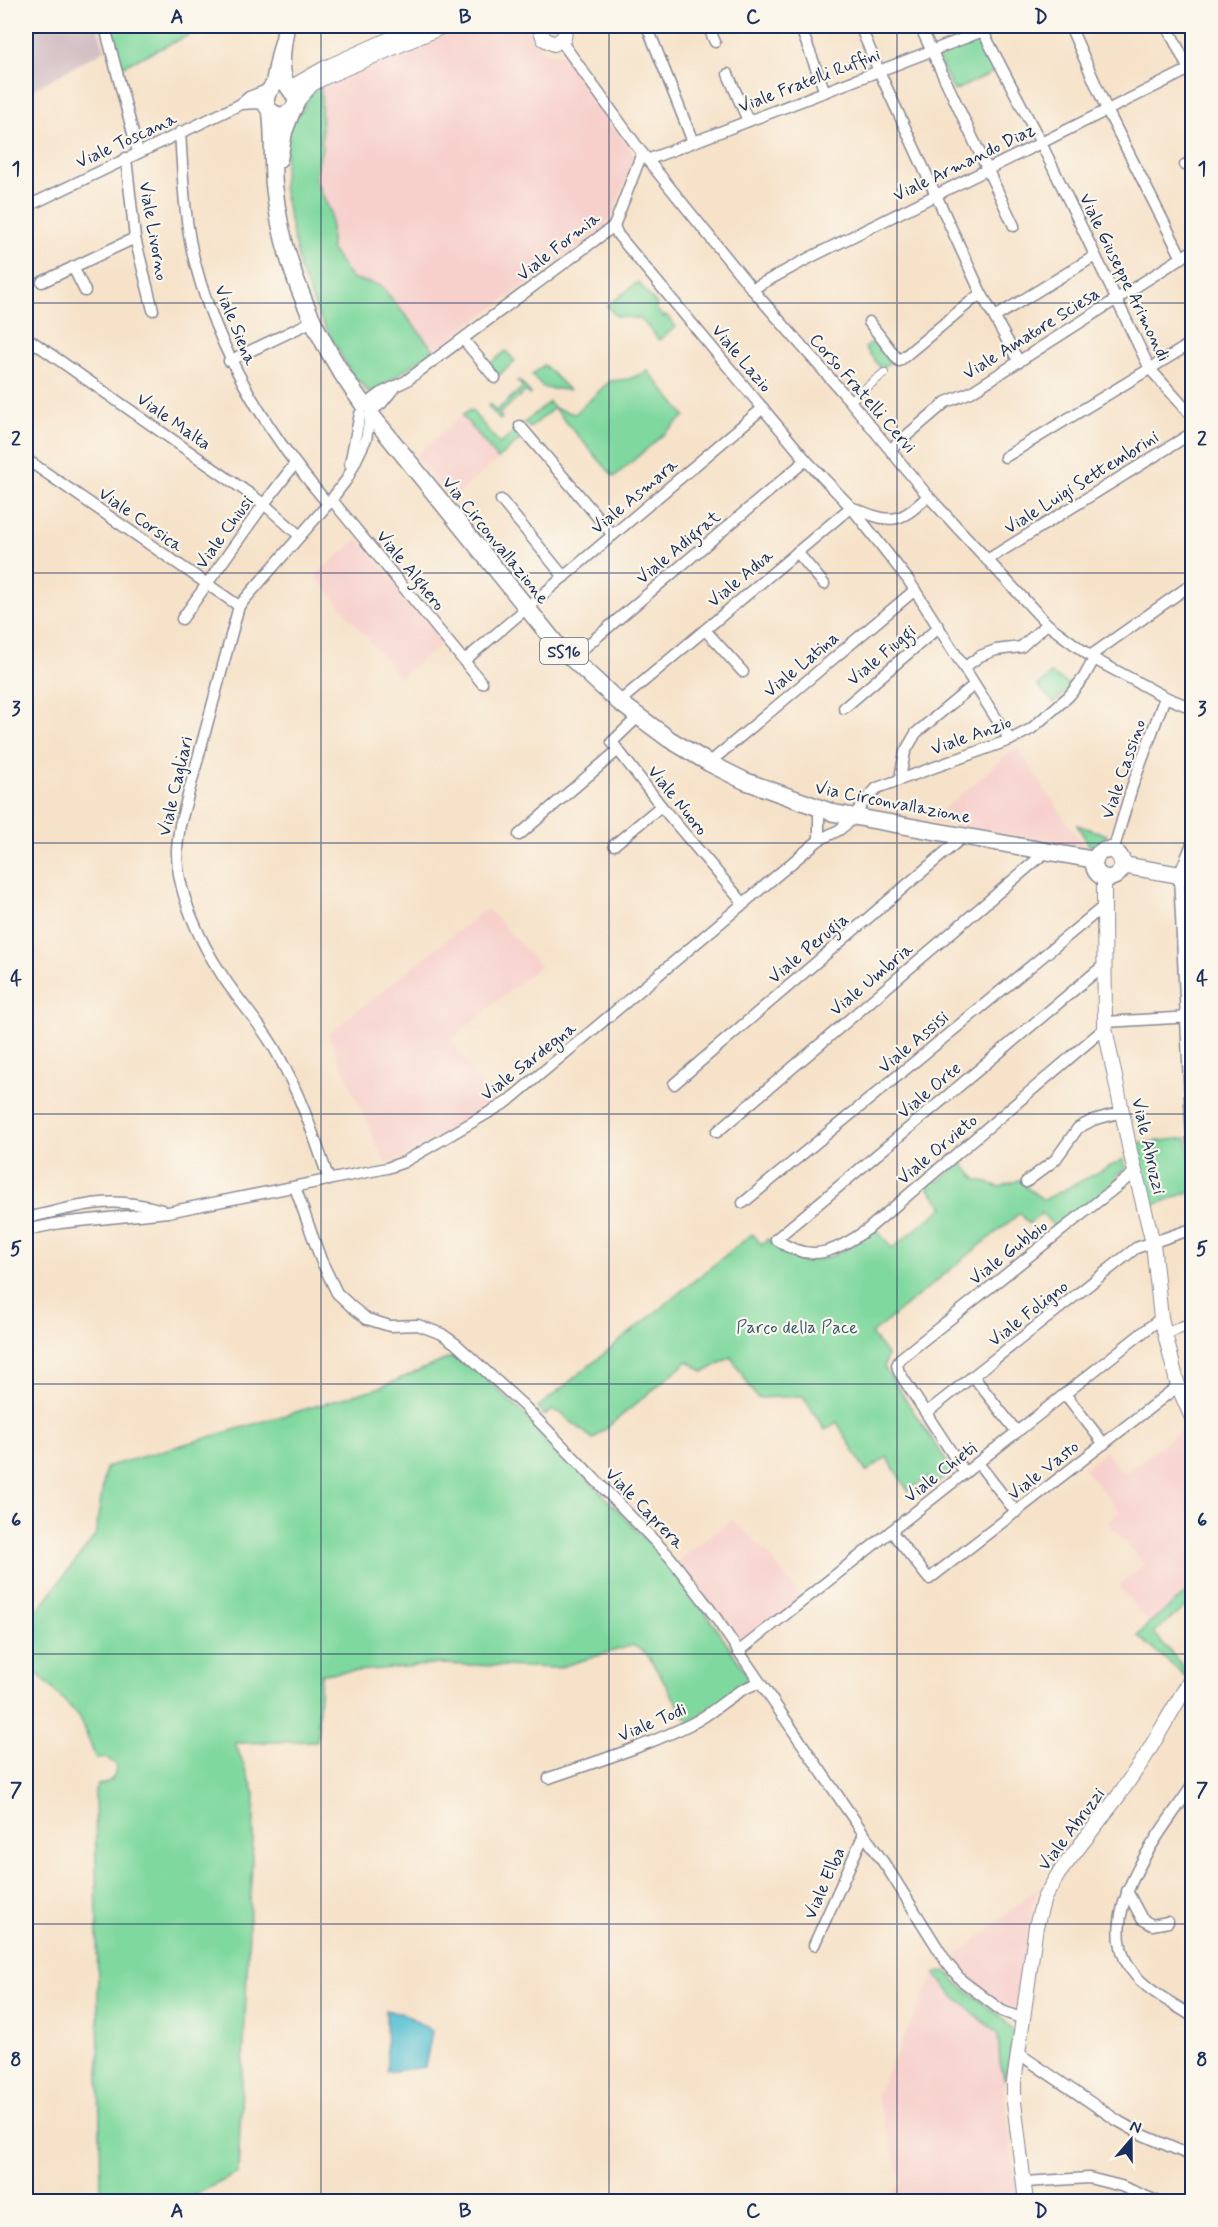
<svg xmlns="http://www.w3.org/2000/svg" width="1218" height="2227" font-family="Mynerve,sans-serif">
<rect width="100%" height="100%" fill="#fbf7ec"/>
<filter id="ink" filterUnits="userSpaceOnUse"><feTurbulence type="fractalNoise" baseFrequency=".0167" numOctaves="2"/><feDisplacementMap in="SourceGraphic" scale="12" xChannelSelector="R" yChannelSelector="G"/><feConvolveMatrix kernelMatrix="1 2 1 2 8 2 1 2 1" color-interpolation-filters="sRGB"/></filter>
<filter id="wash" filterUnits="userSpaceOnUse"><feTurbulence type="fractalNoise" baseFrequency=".008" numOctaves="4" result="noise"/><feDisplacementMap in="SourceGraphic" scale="24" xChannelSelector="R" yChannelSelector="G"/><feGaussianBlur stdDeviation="1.35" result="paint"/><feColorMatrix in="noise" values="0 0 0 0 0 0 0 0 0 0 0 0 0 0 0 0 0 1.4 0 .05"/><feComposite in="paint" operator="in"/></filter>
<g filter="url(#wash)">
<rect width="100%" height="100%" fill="#f6e2c9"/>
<!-- built -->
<g fill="#f7d0cc">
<polygon points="462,26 535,26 533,34 538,44 542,50 564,56 635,157 610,220 599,232 434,350 381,286 351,278 331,249 331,213 314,179 322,147 321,85"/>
<polygon points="462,415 498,459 451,500 415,456"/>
<polygon points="359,539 444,642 400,678 315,575"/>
<polygon points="1017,747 1084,847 930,821"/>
<polygon points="487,908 540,966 451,1040 495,1104 402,1158 385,1164 328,1034"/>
<polygon points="1185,1427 1192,1447 1192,1589 1149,1623 1119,1586 1144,1564 1108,1523 1120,1511 1083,1468 1105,1451 1124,1474"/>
<polygon points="732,1519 767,1552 800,1597 741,1647 678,1561"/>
<polygon points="1040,1886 1032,1905 1019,2002 1015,2007 1009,2008 997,2003 964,1979 951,1961"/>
<polygon points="935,1974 950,1992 998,2034 1017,2201 885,2201 902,2182 876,2095"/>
</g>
<!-- industrial -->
<polygon fill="#d2bec3" points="26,26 97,26 105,50 26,93"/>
<!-- green -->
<g fill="#7fd89e" stroke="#4d847e" stroke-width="1.5">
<polygon points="112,26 208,26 119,68 111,29"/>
<polygon points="981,39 998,70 954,91 936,55"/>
<polygon points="321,85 322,147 315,179 331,213 331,249 351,278 381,286 434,350 373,392 367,391 358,380 355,380 318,314 300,269 283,187 288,129 292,120 303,110 306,98"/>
<polygon points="638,282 657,305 655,308 663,317 666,315 676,327 659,340 641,319 616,316 607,306"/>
<polygon points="874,341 890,362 881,369 865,348"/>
<polygon points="506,351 515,361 498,376 488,365"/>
<polygon points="544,365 569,390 544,388 532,375"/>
<polygon points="648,371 685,416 614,477 554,408 530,428 524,423 549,402 554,408 575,414 610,381 629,379"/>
<polygon points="519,380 531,394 530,395 526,391 499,414 502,418 500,420 488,406 490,404 496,411 523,387 517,381"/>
<polygon points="471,410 500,444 518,429 524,436 498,459 462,415"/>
<polygon points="1051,674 1072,686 1054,703 1038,686"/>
<polygon points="1077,825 1107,835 1102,848 1089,845"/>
<polygon points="1187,1138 1192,1172 1192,1191 1149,1207 1133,1144"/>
<path d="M1124 1159 1126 1169 1116 1175 1118 1179 1057 1230 1042 1213 1029 1224 1020 1213 871 1334 887 1354 884 1367 951 1468 950 1473 934 1486 927 1477 908 1491 887 1457 866 1472 837 1422 825 1430 803 1396 757 1398 731 1357 704 1372 688 1361 593 1439 559 1412 551 1411 544 1415 537 1408 752 1234 762 1245 768 1239C774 1244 780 1250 787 1254 818 1273 851 1246 875 1228L892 1248 944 1207 926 1185 934 1178 938 1182 961 1162 976 1179 1000 1187 1022 1179 1026 1187 1044 1200Z"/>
<path d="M459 1354 536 1425 682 1577 747 1674 746 1681 739 1688 689 1723 647 1654 633 1645 557 1668 440 1664 321 1674 317 1741 235 1743 255 1794 238 2173 183 2201H101L95 1791 98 1785C111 1782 116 1779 116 1765L107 1758 96 1759 80 1717 26 1662V1625L95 1536 106 1467 378 1388Z"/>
<polygon points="1192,1589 1192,1601 1154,1633 1186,1670 1185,1676 1138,1636 1149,1623"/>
<polygon points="947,1971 958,1984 1000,2016 1010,2027 1014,2035 1005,2081 1000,2063 998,2034 950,1992 935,1974"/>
</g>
<!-- water -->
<polygon fill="#55bfd1" stroke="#387798" stroke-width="1.5" points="386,2011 405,2014 432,2031 425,2067 387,2072"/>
</g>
<g filter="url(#ink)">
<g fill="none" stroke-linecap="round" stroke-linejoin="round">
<!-- pedestrian casing -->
<g stroke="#888894" stroke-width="10">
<polyline id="pedestrian" points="850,401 884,373"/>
</g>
<!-- minor casing -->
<g stroke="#888894" stroke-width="13">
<g id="minor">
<polyline points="107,26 106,31 138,152"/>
<polyline points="647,26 693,142"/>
<polyline points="708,26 715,42"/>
<polyline points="800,26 825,92"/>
<polyline points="860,26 879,71 981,293 1019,362"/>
<polyline points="920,26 1014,226"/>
<polyline points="980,26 1041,143 1150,369 1192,416"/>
<polyline points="1070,26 1107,110 1182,258"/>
<polyline points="1167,26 1189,70"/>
<polyline points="561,41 642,153 752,289 850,401 928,496 1047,624 1094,659 1165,697 1192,708"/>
<polyline points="728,74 748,121"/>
<polyline points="266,106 258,103 241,104 249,97 270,89"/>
<path d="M180 132C183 176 184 221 195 263 219 355 267 433 328 504"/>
<polyline points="126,158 135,238 153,310"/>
<polyline points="647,160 983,31"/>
<polyline points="1185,165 1192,160"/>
<polyline points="26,207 241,104"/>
<polyline points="614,226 618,235 806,460 851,507 909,581 1010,740"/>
<polyline points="73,267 85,291"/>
<polyline points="42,282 135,238"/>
<polyline points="752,289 811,257 1192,68"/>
<polyline points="995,317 1095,256"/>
<polyline points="869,322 899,361 981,293"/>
<polyline points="26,337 264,504 300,536"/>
<polyline points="463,339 495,378"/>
<polyline points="229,361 313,321"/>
<polyline points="368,403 383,392 406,381 614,226 642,153"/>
<polyline points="374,409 382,403 394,388"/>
<polyline points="520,426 613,535"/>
<polyline points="891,449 946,402 971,392 1192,251"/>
<polyline points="1005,457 1192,343"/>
<polyline points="26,459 239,606"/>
<polyline points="350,464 360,414"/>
<polyline points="332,500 482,683"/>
<polyline points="501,500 564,577"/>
<path d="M851 507C890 523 897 526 928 496"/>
<polyline points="797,552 824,584"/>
<polyline points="987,560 1192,433"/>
<polyline points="182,619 264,504 294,465"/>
<polyline points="705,630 743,672"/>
<polyline points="1090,656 1192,584"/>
<polyline points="571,659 806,460"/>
<polyline points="464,661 763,408"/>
<polyline points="965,667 980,656 996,650 1021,647 1047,624"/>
<polyline points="619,702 851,507"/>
<polyline points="844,708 939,627"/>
<polyline points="638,717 612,742 661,806 744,904"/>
<polyline points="709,763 915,590"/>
<polyline points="900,778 905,752 916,733 974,685"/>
<polyline points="819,809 819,840"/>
<polyline points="519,835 617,751"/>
<polyline points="1192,844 1179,875 1192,1143"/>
<polyline points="614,845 661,806"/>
<polyline points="1113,851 1132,787 1165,697"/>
<path d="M1104 965 776 1239C810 1265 837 1251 868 1229L1105 1028"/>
<polyline points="1105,1022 1192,1017"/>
<polyline points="674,1084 964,836"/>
<polyline points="717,1132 1047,851"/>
<path d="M329 1180C314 1136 300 1094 277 1053 262 1025 239 1002 222 975 200 942 177 892 177 852 177 843 179 833 180 825L239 606 328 504 347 479 366 439 370 418"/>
<polyline points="1026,1182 1055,1160 1078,1128 1093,1120 1122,1112"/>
<polyline points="295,1187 321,1260 337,1293 352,1307 367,1319 390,1326 418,1325 442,1334 456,1344 524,1406 669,1556 707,1605 890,1872 947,1963 961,1980 1002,2011 1023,2019"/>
<polyline points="743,1203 1104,906"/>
<path d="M26 1218C78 1207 108 1194 162 1210"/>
<polyline points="26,1230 60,1223 168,1212 387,1168 404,1162 507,1102 819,840 839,830 854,818 862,804 877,788 1010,740 1031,729 1069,696 1084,677 1094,659"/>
<polyline points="1165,1334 1192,1323"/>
<polyline points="973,1376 1017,1432"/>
<polyline points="1065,1394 1104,1444"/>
<polyline points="926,1413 1136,1248 1192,1229"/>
<polyline points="978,1463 1016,1512"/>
<polyline points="965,1473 899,1372 897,1365 901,1358 1135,1172"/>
<polyline points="891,1531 929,1579 1178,1386"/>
<polyline points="738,1652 1161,1318"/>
<path d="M549 1778C598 1761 647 1746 693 1723 716 1712 734 1689 760 1683"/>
<path d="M1192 1786C1161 1833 1086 1920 1136 1976 1151 1993 1174 2004 1192 2016"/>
<polyline points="1127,1891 1142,1919 1152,1925 1168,1922"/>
<polyline points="814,1945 864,1834"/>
<polyline points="1018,2053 1118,2121 1143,2135 1192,2156"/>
<polyline points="1025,2182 1089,2178 1121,2186 1159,2202"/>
</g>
</g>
<!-- tertiary casing -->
<g stroke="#888894" stroke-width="16">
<g id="tertiary">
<polyline points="543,26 541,31 544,39 554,44 564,38 565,31 563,26"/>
<polyline points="290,88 325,68 419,26"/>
<polyline points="297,101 312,84 325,77 444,26"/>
<polyline points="1107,877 1104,881 1104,906 1105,1028 1130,1151 1153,1243 1161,1318 1178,1386 1192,1418"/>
<polyline points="1026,2202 1014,2102 1014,2082 1036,1926 1044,1898 1059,1873 1119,1795 1145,1757 1192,1677"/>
</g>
</g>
<!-- primary casing -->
<g stroke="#888894" stroke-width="19">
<g id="primary">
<path d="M284 39C279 54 277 68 274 83 273 88 268 90 267 95 263 107 271 114 282 116L292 111C303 96 288 92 284 78 279 63 284 41 286 26"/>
<path d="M271 112C274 136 272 161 274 185 282 264 316 341 363 404"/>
<polyline points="279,159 284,132 292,111"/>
<polyline points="372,416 557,645 619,702 669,739 709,763 745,781 834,813 1095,860"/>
<circle cx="1108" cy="864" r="14"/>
<polyline points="1122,865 1192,877"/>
</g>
</g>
<!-- pedestrian -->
<use href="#pedestrian" stroke="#fff" stroke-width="8"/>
<!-- minor -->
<use href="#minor" stroke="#fff" stroke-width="10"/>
<!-- tertiary -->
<use href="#tertiary" stroke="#fff" stroke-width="14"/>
<!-- primary -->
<use href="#primary" stroke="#fff" stroke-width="16"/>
</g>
</g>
<!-- grid -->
<path fill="none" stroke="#1b2f5e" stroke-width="1.5" stroke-opacity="0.55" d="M321 26V2202M609 26V2202M897 26V2202M26 303H1192M26 573H1192M26 843H1192M26 1114H1192M26 1384H1192M26 1654H1192M26 1924H1192"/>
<g text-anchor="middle" stroke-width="4.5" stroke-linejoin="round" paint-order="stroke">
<!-- shield labels -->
<rect fill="#fbf7ec" stroke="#5e6b89" stroke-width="1.5" x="540" y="638" width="48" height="26" rx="4.5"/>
<g font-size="16" font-weight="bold" fill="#1b2f5e">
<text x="564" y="657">SS16</text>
</g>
<!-- street labels -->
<g font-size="18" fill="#1b2f5e" stroke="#fbf7ec">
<text transform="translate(809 80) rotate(-21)" y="6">Viale Fratelli Ruffini</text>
<text transform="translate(126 140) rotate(-25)" y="6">Viale Toscana</text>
<text transform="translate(964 162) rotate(-26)" y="6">Viale Armando Diaz</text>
<text transform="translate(154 231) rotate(80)" y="6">Viale Livorno</text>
<text transform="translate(558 246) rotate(-38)" y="6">Viale Formia</text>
<text transform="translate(1125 277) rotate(64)" y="6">Viale Giuseppe Arimondi</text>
<text transform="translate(236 325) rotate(68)" y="6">Viale Siena</text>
<text transform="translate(1031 333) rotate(-32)" y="6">Viale Amatore Sciesa</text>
<text transform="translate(742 358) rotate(50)" y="6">Viale Lazio</text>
<text transform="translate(863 393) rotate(49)" y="6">Corso Fratelli Cervi</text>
<text transform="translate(174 421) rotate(35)" y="6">Viale Malta</text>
<text transform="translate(1081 482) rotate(-32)" y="6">Viale Luigi Settembrini</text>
<text transform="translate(634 496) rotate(-40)" y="6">Viale Asmara</text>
<text transform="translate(141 519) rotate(35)" y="6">Viale Corsica</text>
<text transform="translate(224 532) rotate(-54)" y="6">Viale Chiusi</text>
<text transform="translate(496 540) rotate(51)" y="6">Via Circonvallazione</text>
<text transform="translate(678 547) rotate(-40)" y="6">Viale Adigrat</text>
<text transform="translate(411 570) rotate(51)" y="6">Viale Alghero</text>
<text transform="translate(740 578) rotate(-40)" y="6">Viale Adua</text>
<text transform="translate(881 655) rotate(-40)" y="6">Viale Fiuggi</text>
<text transform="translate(801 664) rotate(-40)" y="6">Viale Latina</text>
<text transform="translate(971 735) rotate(-20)" y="6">Viale Anzio</text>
<text transform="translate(1123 769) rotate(-71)" y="6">Viale Cassino</text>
<text transform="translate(175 786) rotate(-77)" y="6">Viale Cagliari</text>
<text transform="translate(678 800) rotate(51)" y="6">Viale Nuoro</text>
<text transform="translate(893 802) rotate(11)" y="6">Via Circonvallazione</text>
<text transform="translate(808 948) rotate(-40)" y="6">Viale Perugia</text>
<text transform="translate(871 979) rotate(-40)" y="6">Viale Umbria</text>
<text transform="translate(913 1042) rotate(-40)" y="6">Viale Assisi</text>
<text transform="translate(528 1061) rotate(-38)" y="6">Viale Sardegna</text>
<text transform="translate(929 1090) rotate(-40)" y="6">Viale Orte</text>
<text transform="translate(1149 1146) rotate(77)" y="6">Viale Abruzzi</text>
<text transform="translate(937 1149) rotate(-40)" y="6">Viale Orvieto</text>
<text transform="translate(1008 1252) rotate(-38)" y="6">Viale Gubbio</text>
<text transform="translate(1028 1313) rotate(-38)" y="6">Viale Foligno</text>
<text transform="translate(1043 1470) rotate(-38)" y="6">Viale Vasto</text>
<text transform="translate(940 1472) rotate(-38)" y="6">Viale Chieti</text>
<text transform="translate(645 1508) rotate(46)" y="6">Viale Caprera</text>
<text transform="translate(652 1722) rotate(-23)" y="6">Viale Todi</text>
<text transform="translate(1071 1829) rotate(-53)" y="6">Viale Abruzzi</text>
<text transform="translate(824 1883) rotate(-66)" y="6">Viale Elba</text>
</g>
<!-- park labels -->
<g font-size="18" fill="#34596e" stroke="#fbf7ec">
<text x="797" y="1333">Parco della Pace</text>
</g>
</g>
<!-- margin -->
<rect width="1218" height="2227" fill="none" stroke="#fbf7ec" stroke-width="66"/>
<!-- north arrow -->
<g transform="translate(1131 2140) rotate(20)" stroke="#fbf7ec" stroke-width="4.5" paint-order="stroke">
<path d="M0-4.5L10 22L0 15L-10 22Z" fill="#1b2f5e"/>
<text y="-9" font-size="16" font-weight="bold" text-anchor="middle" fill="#1b2f5e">N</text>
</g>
<rect x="33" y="33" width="1152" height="2161" fill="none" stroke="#1b2f5e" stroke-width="2"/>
<g font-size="20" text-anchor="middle" font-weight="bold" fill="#1b2f5e">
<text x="177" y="23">A</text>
<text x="465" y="23">B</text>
<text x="753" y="23">C</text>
<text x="1041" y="23">D</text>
<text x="16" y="175">1</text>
<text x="1202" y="175">1</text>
<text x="16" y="445">2</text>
<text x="1202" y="445">2</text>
<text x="16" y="715">3</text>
<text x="1202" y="715">3</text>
<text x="16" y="985">4</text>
<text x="1202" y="985">4</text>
<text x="16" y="1255">5</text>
<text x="1202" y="1255">5</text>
<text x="16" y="1526">6</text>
<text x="1202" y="1526">6</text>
<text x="16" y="1796">7</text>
<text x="1202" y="1796">7</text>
<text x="16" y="2066">8</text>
<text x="1202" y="2066">8</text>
<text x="177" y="2217">A</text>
<text x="465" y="2217">B</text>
<text x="753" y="2217">C</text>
<text x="1041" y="2217">D</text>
</g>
</svg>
